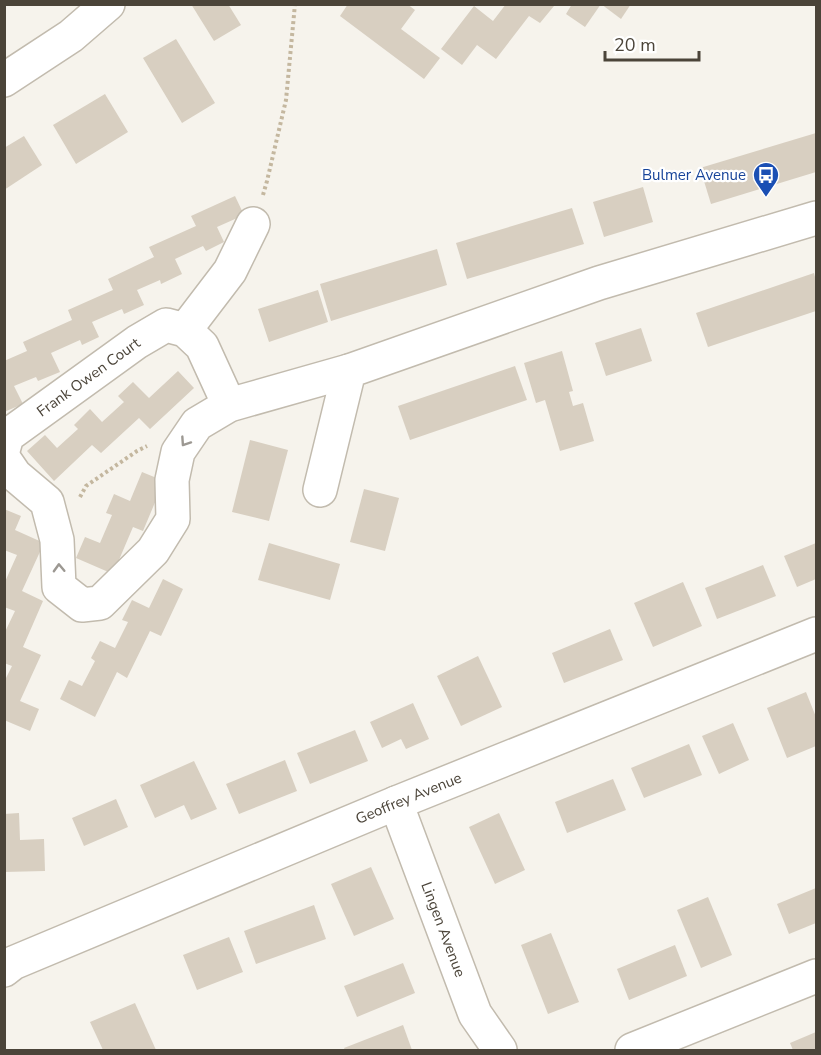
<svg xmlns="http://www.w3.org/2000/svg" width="821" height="1055" font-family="'Nunito Sans',sans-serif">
<rect width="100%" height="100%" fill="#f6f3ec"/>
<!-- building -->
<g fill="#d8cfc1">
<polygon points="191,4 228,4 241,25 214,41"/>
<polygon points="348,4 407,4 415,10 401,29 440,58 424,79 340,16"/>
<polygon points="506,4 554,6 540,23 529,16 496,59 477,45 462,65 441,49 474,6 493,21"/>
<polygon points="572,4 601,4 585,27 566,14"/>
<polygon points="601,4 631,4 621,19"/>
<polygon points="176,39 215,103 182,123 143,58"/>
<polygon points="105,94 128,132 76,164 53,125"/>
<polygon points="816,133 816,172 711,204 700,168"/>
<polygon points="24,136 42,165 4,190 4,148"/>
<polygon points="643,187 653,222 604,237 593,202"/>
<polygon points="235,196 244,215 217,227 224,242 206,251 203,246 175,259 182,274 161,284 160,280 137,290 144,305 124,314 122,309 92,322 99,337 82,345 80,340 51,353 60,372 38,381 36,377 14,386 23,404 4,412 4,361 27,351 23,342 72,320 68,310 113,290 108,279 154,257 149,247 196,226 191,216"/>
<polygon points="572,208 584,244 467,279 456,243"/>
<polygon points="437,249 447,285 331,321 320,284"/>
<polygon points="814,273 816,281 816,311 708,347 696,313"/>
<polygon points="318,290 328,322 269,342 258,309"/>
<polygon points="641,328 652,361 606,376 595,343"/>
<polygon points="562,351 573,391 569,392 573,406 583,403 594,441 560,451 545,400 536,403 524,363"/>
<polygon points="515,366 527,400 410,440 398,406"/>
<polygon points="178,371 194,388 150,429 139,418 101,453 92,445 54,481 27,451 45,435 57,448 78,429 74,425 90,409 102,422 124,402 118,396 133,382 149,398"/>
<polygon points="250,440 288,450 269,521 232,512"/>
<polygon points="142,472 164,481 143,531 133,527 113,574 76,558 85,537 100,543 112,515 106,513 114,494 130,501"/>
<polygon points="364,489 399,498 385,551 350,542"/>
<polygon points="4,509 21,516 15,530 44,543 22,591 43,601 23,647 41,655 20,701 39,709 30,731 4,720 4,682 12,666 4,663 4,634 15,611 4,607 4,584 17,555 4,550"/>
<polygon points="269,543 340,564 330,600 258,580"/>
<polygon points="816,543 816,579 797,587 784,556"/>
<polygon points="763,565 776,596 717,619 705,588"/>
<polygon points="163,579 183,589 161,636 150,631 127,678 117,672 95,717 60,699 69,680 82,686 95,661 91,658 100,641 115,648 128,622 122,620 132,600 149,608"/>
<polygon points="683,582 702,626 653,647 634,603"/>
<polygon points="610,629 623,660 564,683 552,653"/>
<polygon points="478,656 502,707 461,726 437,676"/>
<polygon points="806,692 816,717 816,746 787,758 767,708"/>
<polygon points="413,703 429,739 406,749 401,739 382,748 370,722"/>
<polygon points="733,723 749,760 719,774 702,736"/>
<polygon points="355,730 368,761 310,784 297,753"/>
<polygon points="689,744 702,775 644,798 631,768"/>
<polygon points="285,760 297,791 239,814 226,784"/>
<polygon points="194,761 217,809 191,820 184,805 155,818 140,785"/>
<polygon points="613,779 626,810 567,833 555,802"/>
<polygon points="116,799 128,827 84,846 72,818"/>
<polygon points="19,813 20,840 44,839 45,871 4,872 4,814"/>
<polygon points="499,813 525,870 495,884 469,827"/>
<polygon points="371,867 394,919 354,936 331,884"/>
<polygon points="816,888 816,923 789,934 777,904"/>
<polygon points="708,897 732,955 701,968 677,910"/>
<polygon points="314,905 326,939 256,964 244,931"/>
<polygon points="551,933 579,1002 548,1014 521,945"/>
<polygon points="229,937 243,972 197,990 183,955"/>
<polygon points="675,945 687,976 629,1000 617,969"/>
<polygon points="403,963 415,993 357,1017 344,986"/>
<polygon points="135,1003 156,1050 103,1050 90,1022"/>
<polygon points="403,1025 412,1050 345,1050 344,1048"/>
<polygon points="816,1032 816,1050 793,1050 790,1043"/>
</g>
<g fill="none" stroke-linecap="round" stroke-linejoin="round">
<!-- minor casing -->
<g stroke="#c2bbae" stroke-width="36">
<g id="minor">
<polyline points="4,80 71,36 108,4"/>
<polyline points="185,330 230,271 253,224"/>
<path id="s1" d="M4 447 7 436 137 342 166 325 185 330 202 346 229 405"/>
<polyline points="4,459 15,475 47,502 57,540 59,587 82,605 100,603 153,551 173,519 172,480 178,452 197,424 229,405 349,371"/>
<polyline points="320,490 349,371 599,283 816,218"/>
<path id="s2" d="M396 803 475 1014 500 1050"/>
<path id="s3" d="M4 970 13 963 396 803 816 634"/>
<polyline points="632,1050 816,976"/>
</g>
</g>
<!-- path -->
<g stroke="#c4b79f" stroke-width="4" stroke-dasharray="3 3" stroke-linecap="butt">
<polyline points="263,195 267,181 286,100 295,4"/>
<polyline points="80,497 86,486 137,451 147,446"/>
</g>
<!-- minor -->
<use href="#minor" stroke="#fff" stroke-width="33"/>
</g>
<!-- one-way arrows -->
<defs><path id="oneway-chevron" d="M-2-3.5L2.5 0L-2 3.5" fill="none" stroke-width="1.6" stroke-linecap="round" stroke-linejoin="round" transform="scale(1.5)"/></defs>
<g stroke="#9c9892">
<use href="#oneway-chevron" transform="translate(185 442) rotate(124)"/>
<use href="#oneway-chevron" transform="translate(59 568) rotate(-92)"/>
</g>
<!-- icons -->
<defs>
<g id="bus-pin" transform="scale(1.35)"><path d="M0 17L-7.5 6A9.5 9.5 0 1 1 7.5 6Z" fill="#1a4fb4" stroke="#fff"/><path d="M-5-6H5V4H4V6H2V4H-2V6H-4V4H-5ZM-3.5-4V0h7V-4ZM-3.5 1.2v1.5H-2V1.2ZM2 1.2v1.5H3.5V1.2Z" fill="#fff"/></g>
</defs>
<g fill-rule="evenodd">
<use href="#bus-pin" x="766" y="175"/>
</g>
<g text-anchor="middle" stroke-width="4.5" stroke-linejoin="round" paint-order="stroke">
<!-- transit labels -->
<g font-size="15" fill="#164399" stroke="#fff" text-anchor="end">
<text x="746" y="180">Bulmer Avenue</text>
</g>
<!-- street labels -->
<g font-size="15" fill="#4b4439" stroke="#fff">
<text dy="5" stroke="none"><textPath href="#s1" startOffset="112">Frank Owen Court</textPath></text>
<text dy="5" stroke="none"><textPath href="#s3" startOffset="440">Geoffrey Avenue</textPath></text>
<text dy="5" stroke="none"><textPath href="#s2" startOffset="135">Lingen Avenue</textPath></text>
</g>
</g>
<!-- border -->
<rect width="821" height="1055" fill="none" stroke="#4b4439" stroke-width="12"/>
<!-- scale -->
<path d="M605 51v9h94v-9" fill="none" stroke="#4b4439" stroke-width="3"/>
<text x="614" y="51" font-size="18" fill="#4b4439" stroke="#ffffff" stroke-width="4.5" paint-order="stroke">20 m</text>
</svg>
